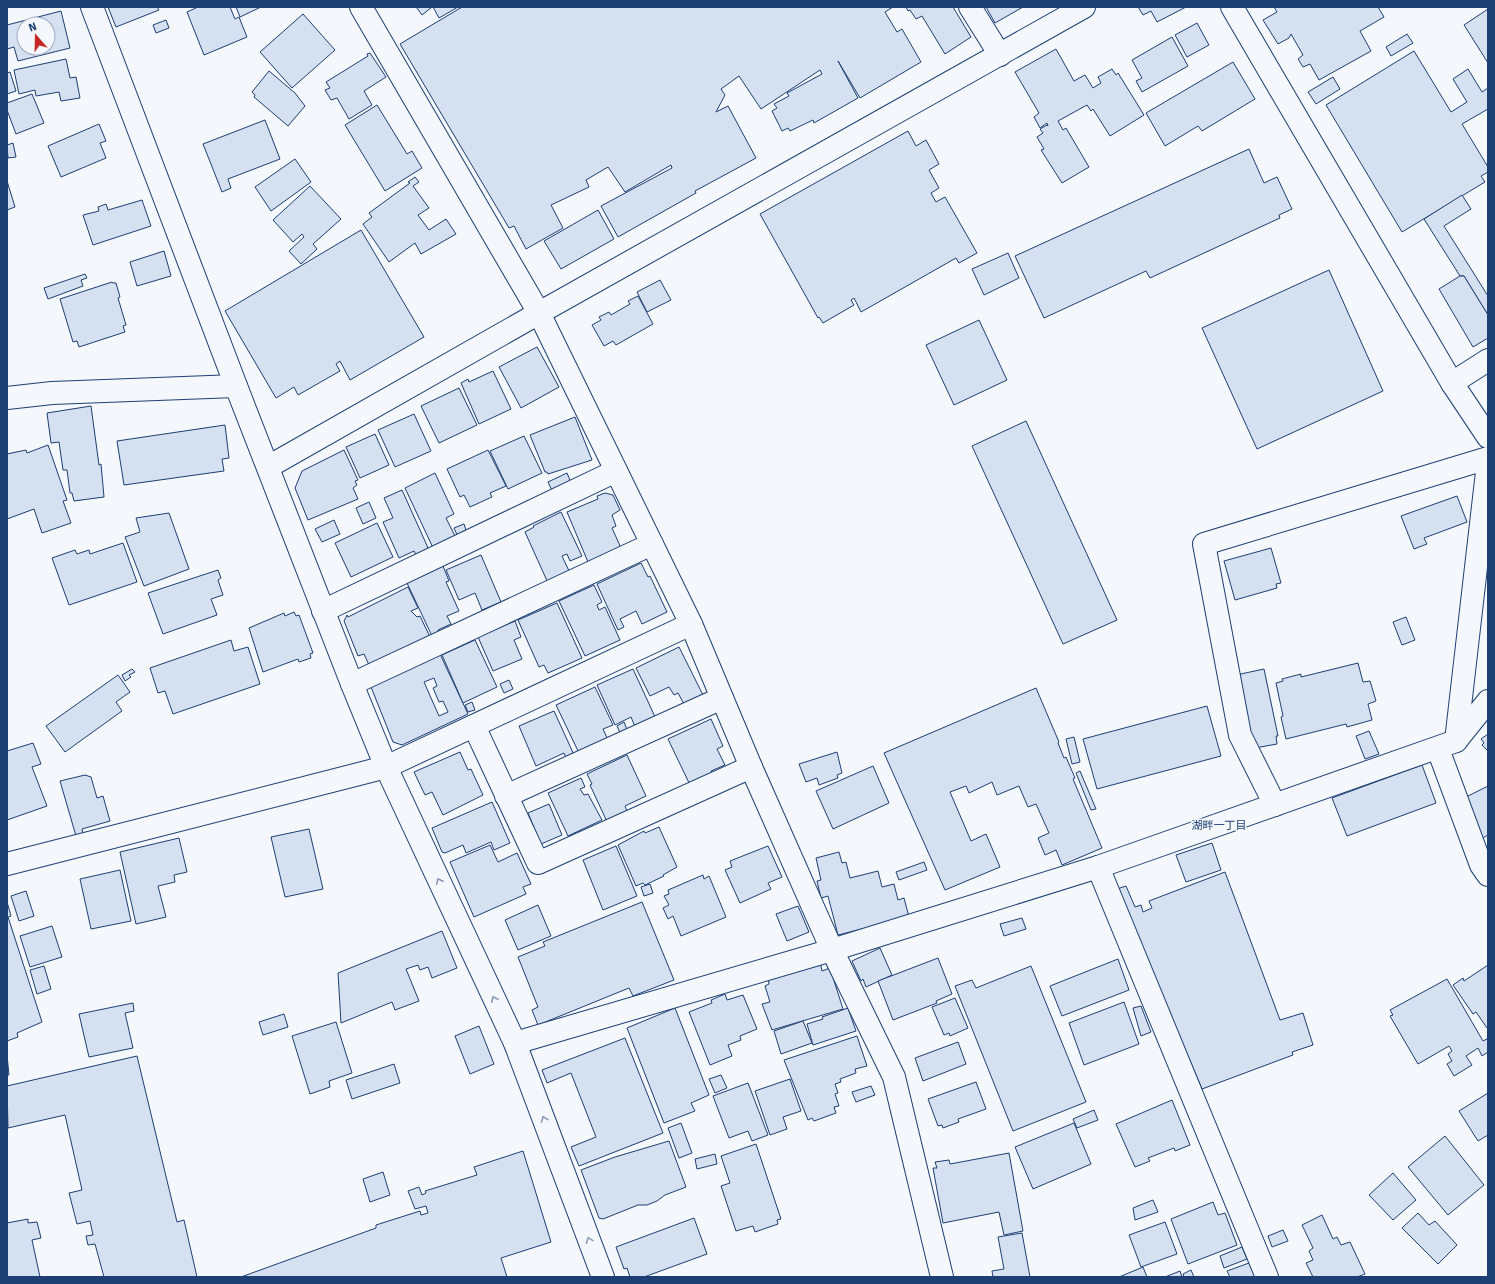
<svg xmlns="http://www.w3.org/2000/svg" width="1495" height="1284" font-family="Signika,'Noto Sans JP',sans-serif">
<rect width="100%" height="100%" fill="#f4f7fb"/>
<!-- building -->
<g fill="#d5e0f0" stroke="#1d3f73" fill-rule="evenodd">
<polygon points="108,7 157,7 159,10 116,27"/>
<polygon points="198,7 230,7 235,19 239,17 247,37 204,55 187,12"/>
<polygon points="236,7 261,7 240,17"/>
<polygon points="416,7 432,7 422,15"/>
<polygon points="433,7 458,7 439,18"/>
<polygon points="462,7 893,7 885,12 897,32 902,29 921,62 860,98 838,61 858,98 814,123 813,120 790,131 788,128 782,131 772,111 777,108 774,104 789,96 787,93 822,74 820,70 761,109 739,76 721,89 725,95 716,112 728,106 756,158 695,191 696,193 618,237 601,206 672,168 671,165 625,192 608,167 586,180 589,187 551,205 563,228 526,249 514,226 509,228 400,44"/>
<polygon points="906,7 953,7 971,37 945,54 922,16 916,19 910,10 908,11"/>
<polygon points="986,7 1023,7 995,23"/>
<polygon points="1138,7 1186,7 1157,22 1151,11 1143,15"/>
<polygon points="1274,7 1378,7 1384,17 1360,31 1371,51 1319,80 1310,64 1303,67 1298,59 1303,55 1291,34 1289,38 1278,44 1263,20 1277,12"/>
<polygon points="1488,9 1488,63 1464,25"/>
<path d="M61 11 70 48 18 61 14 47 7 49V25ZM24 24H48V48H24Z"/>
<polygon points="303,14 335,50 292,88 260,52"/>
<polygon points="166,20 169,28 156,33 153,25"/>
<polygon points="1197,23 1209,45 1187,57 1175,35"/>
<polygon points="1407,34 1413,43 1391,56 1386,47"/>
<polygon points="1172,37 1188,66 1142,92 1136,81 1142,78 1132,60"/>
<polygon points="1056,49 1074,81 1085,75 1093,88 1101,83 1098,77 1112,69 1116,75 1118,73 1144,115 1110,136 1093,109 1091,111 1087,105 1058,121 1063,130 1066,128 1089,167 1062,183 1041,150 1044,149 1037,137 1043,133 1040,129 1047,125 1048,126 1047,123 1040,128 1034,117 1039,113 1015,72"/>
<polygon points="1414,51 1451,112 1467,102 1453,79 1468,69 1482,92 1488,88 1488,109 1462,124 1488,167 1488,172 1481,176 1485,182 1402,232 1326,105"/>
<polygon points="370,53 386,77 364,91 372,105 349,119 337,98 331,100 325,90 330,88 326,82 368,56 367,54"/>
<polygon points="66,59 70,78 76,77 80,98 61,101 59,92 36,96 35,90 19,94 14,70"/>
<polygon points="1233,62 1255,99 1202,131 1198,126 1165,146 1146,113"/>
<polygon points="269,71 295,93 305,106 288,126 254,97 255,95 252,92"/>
<polygon points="10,72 16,91 7,94 7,73"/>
<polygon points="1333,77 1340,89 1316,104 1308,92"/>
<polygon points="32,94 44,123 16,134 7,110 7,103"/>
<polygon points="377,105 407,154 412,151 422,168 385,191 345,125"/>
<polygon points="265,120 280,159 228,179 231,188 222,192 203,144"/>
<polygon points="99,124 106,141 100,143 106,158 61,177 48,146"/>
<polygon points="908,131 916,146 926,140 939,164 929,170 939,188 931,193 936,202 945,197 977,253 959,263 956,258 861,312 854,298 851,300 854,305 823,323 819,317 818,318 760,214"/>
<polygon points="13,143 16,157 8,158 7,145"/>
<polygon points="1249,149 1264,183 1277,177 1292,209 1279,215 1280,218 1150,278 1146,271 1044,318 1015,256"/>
<polygon points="295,159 311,182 271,211 255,187"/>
<polygon points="415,177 419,182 413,186 429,208 418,215 429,230 446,219 456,234 421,254 415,243 389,262 363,224 372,217 369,213 410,183 408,182"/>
<polygon points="7,181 15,207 7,210"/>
<polygon points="310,186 341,219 313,244 317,249 301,264 289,251 304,237 302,234 293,242 273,220"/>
<polygon points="1462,195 1471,209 1444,226 1488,296 1488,315 1464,276 1460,276 1424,219"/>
<polygon points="142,200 151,226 93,245 83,215 99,211 98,207 106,204 108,210"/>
<polygon points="598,210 614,239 561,269 544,241"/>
<polygon points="361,230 424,337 350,380 340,361 336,364 340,371 298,395 294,387 276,398 225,311"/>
<polygon points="164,251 171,276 137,286 130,262"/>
<polygon points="1008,253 1019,278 984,295 972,269"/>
<polygon points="1329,270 1383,391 1257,449 1202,328"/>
<polygon points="85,274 87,278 81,280 83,286 48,299 44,288"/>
<polygon points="1460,276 1464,276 1488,315 1488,338 1473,347 1439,289"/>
<polygon points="660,280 671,300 647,312 637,292"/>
<polygon points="112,282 113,283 116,283 120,297 118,298 126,325 123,326 125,332 79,347 77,341 73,342 60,299"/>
<polygon points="638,296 653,324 616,345 613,341 604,346 592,325 601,320 599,317 609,312 611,315 630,304 628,301"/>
<polygon points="979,320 1007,380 954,405 926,345"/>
<polygon points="537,347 559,387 521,408 499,367"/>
<polygon points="493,371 511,409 479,424 461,383 468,379 469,382"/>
<polygon points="459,388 477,425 439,443 421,406"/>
<polygon points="91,406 99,465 101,464 104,497 74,501 72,493 70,493 67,470 63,470 59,442 51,443 47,413"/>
<polygon points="414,414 431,451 395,467 378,430"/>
<polygon points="575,417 592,460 548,474 547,472 545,472 530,435"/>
<polygon points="1026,421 1117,620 1063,644 972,446"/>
<polygon points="225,425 229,458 222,459 224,471 124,485 117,441"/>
<polygon points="375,434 389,465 360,478 346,447"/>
<polygon points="524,436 542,473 508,489 490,451"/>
<polygon points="48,445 67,500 63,501 71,523 42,533 34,509 7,519 7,454 26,450 27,453"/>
<polygon points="344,450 358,480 355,481 357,485 353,488 358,499 308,520 295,488 302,471"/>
<polygon points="488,450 506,486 490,493 492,497 470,507 464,495 460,497 447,469"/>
<polygon points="435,473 454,514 446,518 456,538 434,550 405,488"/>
<polygon points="567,473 572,485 553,493 548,482"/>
<polygon points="402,490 429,550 416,555 414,551 399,558 383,522 393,518 384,498"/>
<polygon points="605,493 613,495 620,510 612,515 616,526 612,528 621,548 588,562 567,512 598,499 597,496"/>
<polygon points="1457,496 1467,522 1424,538 1427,544 1414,549 1401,516"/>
<polygon points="369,502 376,518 363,524 356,508"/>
<polygon points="561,512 582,556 570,561 567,554 562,556 570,573 548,583 525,532 534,527 533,526"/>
<polygon points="169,513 189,569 144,586 125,537 140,532 136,518"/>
<polygon points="334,520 340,534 322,542 315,529"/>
<polygon points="377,523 393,557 351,577 335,543"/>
<polygon points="464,524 467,533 458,537 454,528"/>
<polygon points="123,543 137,582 69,605 52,558 75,550 77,554 89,550 90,554"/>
<polygon points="1271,548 1281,583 1276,584 1277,588 1235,600 1224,561"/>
<polygon points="481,555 501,602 482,610 475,593 459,600 446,570"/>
<polygon points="641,563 648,577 650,576 667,612 642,624 636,611 620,619 624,627 618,630 597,584"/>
<polygon points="443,566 449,581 446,582 459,611 447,616 451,624 438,630 439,633 432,636 407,583"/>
<polygon points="218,570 221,578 218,580 223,595 211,599 217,615 163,634 148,593"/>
<polygon points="594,585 602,602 597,605 599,610 605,607 620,640 585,656 559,601"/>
<polygon points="408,587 418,608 411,611 417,617 420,616 430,637 369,665 364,654 358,656 344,621 347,615 348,617"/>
<polygon points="557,603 582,658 548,673 544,665 539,667 518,620"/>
<polygon points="294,612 296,616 299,615 313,653 310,654 311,658 299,662 298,659 263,672 249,628 284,613 285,616"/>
<polygon points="1406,617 1415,640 1402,645 1393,622"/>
<polygon points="515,621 521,637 514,640 522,659 493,671 478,637"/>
<polygon points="231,640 234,651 248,647 260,684 173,714 165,691 158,693 150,668"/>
<polygon points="475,640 497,687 463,703 442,655"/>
<polygon points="679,647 703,695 684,704 678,693 674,695 669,687 650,696 636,668"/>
<path d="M440 654 468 714 402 745 393 742 371 687ZM434 678 437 686 433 688 439 702 443 701 448 712 439 716 424 682Z"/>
<polygon points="1358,663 1363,682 1370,681 1376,701 1368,704 1372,720 1347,727 1346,724 1286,739 1281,717 1283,716 1276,683 1283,681 1282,679 1301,674 1301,677"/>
<polygon points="132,669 135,672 129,675 131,677 125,681 122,675"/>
<polygon points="633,669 656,719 636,729 631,717 615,725 597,685"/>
<polygon points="1264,669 1278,736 1276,736 1277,744 1255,748 1249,741 1236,675"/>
<polygon points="118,675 130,692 116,702 122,711 65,752 46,726"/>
<polygon points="509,680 513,689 504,693 500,684"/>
<polygon points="595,687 613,725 603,729 608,740 579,753 556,705"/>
<polygon points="1036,688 1059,742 1058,743 1064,758 1066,757 1075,778 1073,779 1102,848 1062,865 1056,850 1045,855 1038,838 1049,833 1036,804 1028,807 1019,786 997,795 992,782 969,793 966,786 950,792 971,841 986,834 1000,867 945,890 884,753"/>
<polygon points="472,702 475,710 468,712 465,705"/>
<polygon points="1207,706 1221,756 1097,789 1083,739"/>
<polygon points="554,711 575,757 567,760 564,753 536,766 519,726"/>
<polygon points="711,719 723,746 717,749 725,765 711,771 714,776 691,787 668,739"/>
<polygon points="624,722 628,732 621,735 617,726"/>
<polygon points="1369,731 1379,754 1365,759 1356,736"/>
<polygon points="1488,734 1488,751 1482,745 1484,743 1481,739"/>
<polygon points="1074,737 1080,762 1072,764 1066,739"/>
<polygon points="33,743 41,764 32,767 47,806 7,820 7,751"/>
<polygon points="460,752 468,770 471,769 483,795 443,815 432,792 425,795 414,772"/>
<polygon points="837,752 842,773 837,775 838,778 819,785 817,778 806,782 799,764"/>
<polygon points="627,755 646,796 625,806 629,816 609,826 590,785 592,784 587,774"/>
<polygon points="1422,765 1436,803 1347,836 1332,798"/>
<polygon points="873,766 889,803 833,829 816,791"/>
<polygon points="1080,771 1096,809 1091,810 1076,773"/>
<polygon points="85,775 91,777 97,798 103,796 110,821 82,829 83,834 76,836 60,781"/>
<polygon points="581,778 585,787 580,789 584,795 588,794 602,820 568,836 548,793"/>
<polygon points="1488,786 1488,835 1481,839 1462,799"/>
<polygon points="492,802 510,843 494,850 491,842 466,853 463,845 445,853 442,852 432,828"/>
<polygon points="549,804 562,835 541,844 528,813"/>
<polygon points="659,827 677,867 663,875 664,876 645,885 643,883 636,886 618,845 644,831 645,833"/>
<polygon points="309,829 323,889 285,897 271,837"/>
<polygon points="179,838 187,872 174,875 175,882 158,886 166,917 136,924 120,852"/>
<polygon points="1212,843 1221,870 1186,882 1176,855"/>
<polygon points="490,845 498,862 517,853 531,884 523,887 526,894 474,917 450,862"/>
<polygon points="616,846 637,896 603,910 583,860"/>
<polygon points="768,846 782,877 768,883 771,889 740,903 725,870 732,867 730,861"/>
<polygon points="839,852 842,863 846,862 850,878 878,871 882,887 894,884 898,900 904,898 909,917 838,935 828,896 821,898 817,881 821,880 816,858"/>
<polygon points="924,862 927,870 899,880 896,872"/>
<polygon points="120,870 131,921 91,929 80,879"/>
<polygon points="1225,872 1280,1020 1303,1013 1313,1045 1292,1052 1293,1055 1202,1089 1117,889 1126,886 1135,907 1141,905 1143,912 1152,908 1149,901"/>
<polygon points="703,875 704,879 709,876 726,917 681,936 673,916 668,919 663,908 669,905 664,896 669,894 668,890"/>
<polygon points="650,884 653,893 644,896 641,887"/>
<polygon points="26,891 34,916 19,921 11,896"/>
<polygon points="7,902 11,916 8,917 42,1022 17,1033 18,1037 7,1041"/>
<polygon points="642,902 674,980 633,996 629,988 538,1025 532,1010 538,1007 518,957 545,946 543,942"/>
<polygon points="538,905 551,936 518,950 505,920"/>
<polygon points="798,906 809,932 787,941 776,914"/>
<polygon points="1022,918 1026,929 1004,936 1000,924"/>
<polygon points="52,926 62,957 30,967 20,936"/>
<polygon points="442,931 457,968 432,978 428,967 420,970 418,965 406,969 419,1001 395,1010 392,1002 341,1023 338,973"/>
<polygon points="880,948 892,975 866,987 863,979 861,981 852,961"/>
<polygon points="938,958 952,994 936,1001 937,1003 893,1020 878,981"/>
<polygon points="1118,959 1129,990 1062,1016 1050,986"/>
<polygon points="820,961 822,971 830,968 843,1009 772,1030 762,1004 770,1002 765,986 769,984 768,978"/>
<polygon points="1488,965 1488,1027 1487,1028 1476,1012 1473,1014 1453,985 1463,978 1464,981"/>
<polygon points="44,966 51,989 37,994 30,970"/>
<polygon points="1031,966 1086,1102 1013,1131 955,986 972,980 976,988"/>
<polygon points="1447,979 1483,1041 1487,1039 1488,1042 1488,1052 1482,1056 1478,1048 1466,1056 1472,1065 1454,1076 1447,1064 1452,1061 1448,1054 1452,1051 1449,1046 1418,1064 1390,1016 1393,1015 1390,1010"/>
<polygon points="725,994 727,1000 743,995 757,1029 740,1036 741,1040 728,1045 732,1056 710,1065 689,1012 712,1003 711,1000"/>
<polygon points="955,998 968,1028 950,1036 949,1033 944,1035 932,1007"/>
<polygon points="1124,1002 1139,1044 1084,1065 1069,1023"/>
<polygon points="133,1003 134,1011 125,1013 133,1048 89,1057 79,1014"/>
<polygon points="1141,1006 1151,1032 1141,1036 1133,1008"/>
<polygon points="675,1008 709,1095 691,1103 695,1111 664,1123 627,1028"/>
<polygon points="848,1008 856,1031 813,1045 807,1024 823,1019 822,1017"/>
<polygon points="284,1014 288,1027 263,1035 259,1022"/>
<polygon points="803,1021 812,1043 781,1054 774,1031"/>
<polygon points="336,1022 352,1073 329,1081 330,1087 310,1094 292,1036"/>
<polygon points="479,1026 494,1064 470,1074 455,1036"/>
<polygon points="857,1036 867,1066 855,1069 856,1073 840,1079 841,1082 835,1084 838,1093 835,1094 839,1106 834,1107 836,1113 814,1121 812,1118 808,1120 784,1060"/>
<polygon points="625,1038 663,1133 579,1166 571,1147 596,1137 571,1073 547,1083 542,1070"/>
<polygon points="958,1042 966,1064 923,1081 915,1058"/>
<polygon points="7,1055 9,1075 7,1075"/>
<polygon points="137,1056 177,1222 184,1220 197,1277 104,1277 95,1244 88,1245 86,1236 93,1235 90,1221 77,1224 69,1193 82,1190 65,1115 8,1128 7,1086"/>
<polygon points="394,1064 400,1083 352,1099 346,1080"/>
<polygon points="721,1075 727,1088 715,1093 709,1079"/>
<polygon points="790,1079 801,1111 783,1117 787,1129 770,1135 755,1091"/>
<polygon points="976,1082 986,1109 958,1119 959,1122 943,1128 942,1125 938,1126 928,1099"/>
<polygon points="748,1083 768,1135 752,1141 748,1131 729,1138 713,1096"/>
<polygon points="871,1086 875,1095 856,1102 852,1092"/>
<polygon points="1488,1093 1488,1135 1478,1141 1459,1111"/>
<polygon points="1172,1100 1190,1145 1175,1151 1174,1148 1148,1158 1150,1161 1135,1167 1116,1124"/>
<polygon points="1094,1110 1098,1120 1077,1128 1073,1119"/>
<polygon points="681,1123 692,1153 679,1158 668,1128"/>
<polygon points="1074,1123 1091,1164 1033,1189 1015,1147"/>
<polygon points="1445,1136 1484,1185 1448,1215 1408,1167"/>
<polygon points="669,1141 686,1187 665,1195 657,1201 647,1205 638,1205 603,1219 599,1218 581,1170 615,1157"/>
<polygon points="756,1144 781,1219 777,1220 778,1224 755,1232 753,1226 736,1231 721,1186 730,1183 721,1156"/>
<polygon points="523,1151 551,1242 501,1258 507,1277 241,1277 376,1228 376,1225 420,1211 421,1215 428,1213 426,1206 415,1209 408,1191 419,1187 422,1195 426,1193 425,1191 477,1175 474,1167"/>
<polygon points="1009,1153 1023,1231 1004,1235 999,1212 943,1223 933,1168 937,1168 935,1162 949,1160 950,1164"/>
<polygon points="715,1154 717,1164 697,1169 695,1159"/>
<polygon points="383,1172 390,1195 370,1202 363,1179"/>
<polygon points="1393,1173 1416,1200 1393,1220 1369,1195"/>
<polygon points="1153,1200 1158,1212 1135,1220 1133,1208"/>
<polygon points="1213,1202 1218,1215 1225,1213 1237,1245 1188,1264 1171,1219"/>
<polygon points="1418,1213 1429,1225 1435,1221 1457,1245 1438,1264 1402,1228"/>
<polygon points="1322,1215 1333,1239 1337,1237 1341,1245 1350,1242 1365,1274 1357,1277 1313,1277 1306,1263 1313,1260 1309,1251 1313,1248 1302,1225"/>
<polygon points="694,1218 707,1254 644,1277 630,1277 627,1268 624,1269 616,1247"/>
<polygon points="28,1219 28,1223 37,1222 41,1238 32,1240 40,1277 7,1277 7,1223"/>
<polygon points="1165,1222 1177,1254 1141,1267 1129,1235"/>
<polygon points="1283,1230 1288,1241 1272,1247 1268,1236"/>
<polygon points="1022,1233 1030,1277 993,1277 992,1271 1004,1269 998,1237"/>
<polygon points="1242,1247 1247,1259 1224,1268 1220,1256"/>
<polygon points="1249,1263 1255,1277 1230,1277 1227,1271"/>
<polygon points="1143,1267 1147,1277 1119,1277"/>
<polygon points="1191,1270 1194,1277 1184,1277 1183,1274"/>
<polygon points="1180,1271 1182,1277 1165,1277"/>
</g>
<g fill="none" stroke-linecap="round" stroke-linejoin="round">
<!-- minor casing -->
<g stroke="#1d3f73" stroke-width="24">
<g id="minor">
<polyline points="92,7 236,386 352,684 386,767 515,1043 603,1277"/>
<polyline points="361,7 539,313 691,624 751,767 832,950 894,1077 942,1277"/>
<polyline points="970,7 1000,55"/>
<polyline points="1232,7 1452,383 1488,437"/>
<polyline points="1452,383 1488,360"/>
<polyline points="7,398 52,393 236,386"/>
<polyline points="268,467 539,313 1084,7"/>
<polyline points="323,611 616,471"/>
<polyline points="352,684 652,544"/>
<polyline points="474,726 538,863 751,767"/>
<polyline points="1456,741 1488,701"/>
<polyline points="1438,749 1481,865 1488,875"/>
<polyline points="506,796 722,698"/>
<polyline points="1275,805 1240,735 1204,544 1488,458"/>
<polyline points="7,864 386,767 691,624"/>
<polyline points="1098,867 1267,1277"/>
<polyline points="515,1043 832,950 1098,867 1456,741 1488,463"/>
</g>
</g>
<!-- minor -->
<use href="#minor" stroke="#f4f7fb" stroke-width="22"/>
</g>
<!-- one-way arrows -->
<defs><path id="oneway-chevron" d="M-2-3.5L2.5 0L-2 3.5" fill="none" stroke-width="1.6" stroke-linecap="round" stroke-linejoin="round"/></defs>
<g stroke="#889bb7">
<use href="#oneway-chevron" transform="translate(439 881) rotate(-115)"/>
<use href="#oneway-chevron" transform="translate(494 999) rotate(-115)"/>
<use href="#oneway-chevron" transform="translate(544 1119) rotate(-111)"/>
<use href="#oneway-chevron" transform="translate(589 1240) rotate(-111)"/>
</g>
<g text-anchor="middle" stroke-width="3" stroke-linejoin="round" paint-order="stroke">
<!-- neighbourhood labels -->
<g font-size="11" fill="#1d3f73" stroke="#f4f7fb">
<text x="1219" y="829">湖畔一丁目</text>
</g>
</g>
<!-- border -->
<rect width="1495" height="1284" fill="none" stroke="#1d3f73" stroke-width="16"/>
<!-- north arrow -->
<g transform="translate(36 36) rotate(340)"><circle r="19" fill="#f4f7fb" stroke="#9eadc5"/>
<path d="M0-3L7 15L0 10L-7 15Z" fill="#c62828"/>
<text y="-6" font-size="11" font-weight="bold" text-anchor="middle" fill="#1d3f73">N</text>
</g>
</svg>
